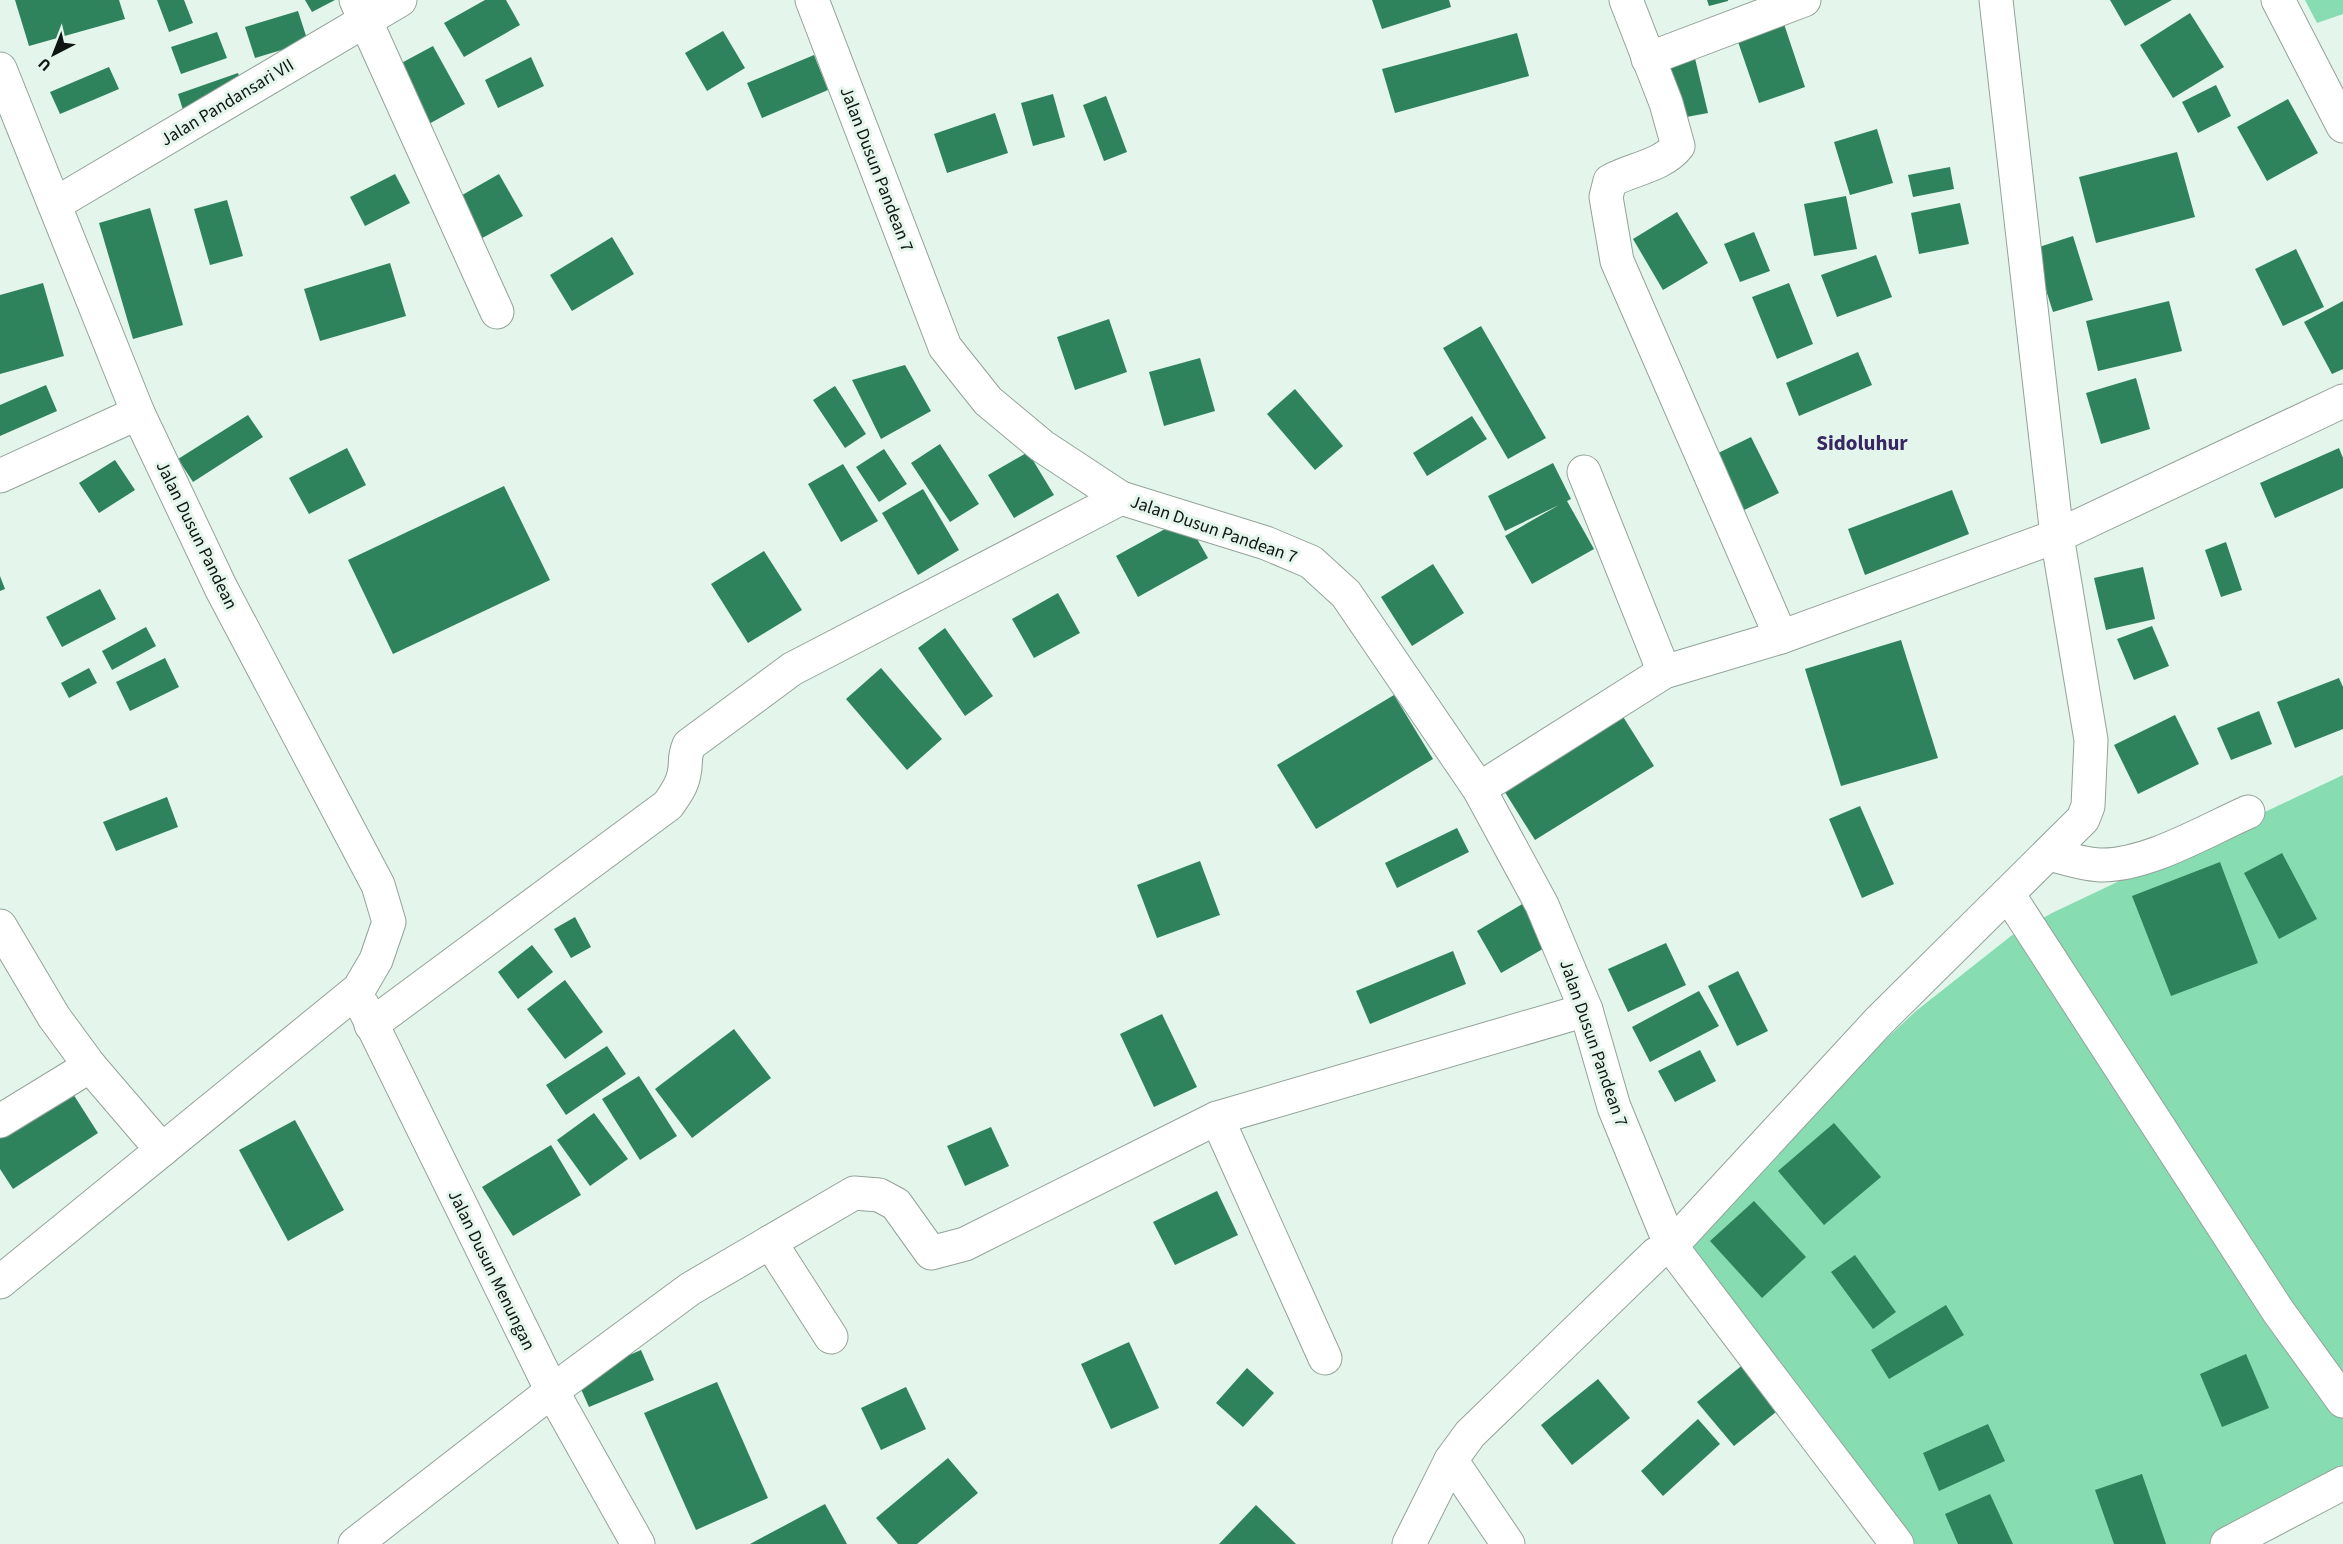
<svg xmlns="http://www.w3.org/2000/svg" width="2343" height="1544" font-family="'Source Sans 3',sans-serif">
<rect width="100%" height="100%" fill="#e4f5eb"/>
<!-- green -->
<g fill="#87ddb1">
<polygon points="2305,0 2343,0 2343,14 2317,23"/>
<polygon points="2343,775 2343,1474 2212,1544 1892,1544 1656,1254 1916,1011 2011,936 2052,913"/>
</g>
<!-- building -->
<g fill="#2e835d">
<polygon points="15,0 119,0 125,19 29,46"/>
<polygon points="157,0 184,0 193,23 169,32"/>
<polygon points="305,0 335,0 312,12"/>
<polygon points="485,0 506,0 520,25 464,57 444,23"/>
<polygon points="1372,0 1449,0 1451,7 1382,29"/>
<polygon points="1707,0 1728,0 1728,1 1709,6"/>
<polygon points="2110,0 2172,0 2125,26"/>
<polygon points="298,11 308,42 255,58 245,27"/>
<polygon points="2190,13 2224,67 2173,98 2140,45"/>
<polygon points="1783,21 1805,87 1759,103 1736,36"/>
<polygon points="723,31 745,68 707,91 685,53"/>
<polygon points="217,32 227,58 181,74 171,47"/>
<polygon points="1517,33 1529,76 1395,113 1382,69"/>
<polygon points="433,46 465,104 427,125 394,67"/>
<polygon points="1693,50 1708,113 1681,118 1666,55"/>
<polygon points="814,55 828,90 762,118 747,83"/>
<polygon points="531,57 544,86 498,108 485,80"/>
<polygon points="109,67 119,89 60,114 50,92"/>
<polygon points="238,73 244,89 183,110 178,94"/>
<polygon points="2216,85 2231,116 2198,133 2182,102"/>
<polygon points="1053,94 1065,137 1033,146 1021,103"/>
<polygon points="1106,96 1127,152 1104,161 1083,105"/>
<polygon points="2288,99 2318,153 2267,181 2237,127"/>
<polygon points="995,113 1008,153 947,173 934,134"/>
<polygon points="1877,129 1893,183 1850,195 1834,142"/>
<polygon points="2177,152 2195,217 2096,243 2079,177"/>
<polygon points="1950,167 1954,189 1913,197 1908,175"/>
<polygon points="395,174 410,203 365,226 350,197"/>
<polygon points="499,174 523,216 473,243 450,202"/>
<polygon points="1846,196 1857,249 1814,256 1804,204"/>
<polygon points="227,200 243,256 210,265 194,209"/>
<polygon points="1960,203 1969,244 1919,254 1911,213"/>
<polygon points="150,208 183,325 133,339 99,223"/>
<polygon points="1677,212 1708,263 1663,290 1633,239"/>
<polygon points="1754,232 1770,271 1740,282 1724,244"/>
<polygon points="2073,236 2093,300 2053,312 2033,249"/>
<polygon points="612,237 634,274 572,311 550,275"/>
<polygon points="2296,249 2324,307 2283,326 2255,269"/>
<polygon points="1876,255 1892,297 1837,317 1821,275"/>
<polygon points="390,263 406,316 320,341 304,289"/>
<polygon points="43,283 64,356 0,374 0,295"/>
<polygon points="1789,283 1813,344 1777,359 1752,297"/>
<polygon points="2169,301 2182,351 2098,371 2086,321"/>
<polygon points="2343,301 2343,369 2332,374 2304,322"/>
<polygon points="1109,319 1127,372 1075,390 1057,337"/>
<polygon points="1481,326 1546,438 1508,459 1443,348"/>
<polygon points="1858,352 1872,385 1799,416 1786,383"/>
<polygon points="1200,358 1215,411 1164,426 1149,372"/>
<polygon points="905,365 931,411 881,439 852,380"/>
<polygon points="2136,378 2150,429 2101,444 2086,393"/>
<polygon points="46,385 57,411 0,436 0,405"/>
<polygon points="835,386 866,434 845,448 813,400"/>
<polygon points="1295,389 1343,446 1315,470 1267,414"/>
<polygon points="248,415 263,437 193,482 178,459"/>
<polygon points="1472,416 1487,439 1427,476 1413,453"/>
<polygon points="1751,437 1779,493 1736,514 1708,458"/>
<polygon points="940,444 979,504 950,522 911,463"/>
<polygon points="347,448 366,485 309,514 289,478"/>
<polygon points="2339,448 2343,458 2343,488 2275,518 2260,483"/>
<polygon points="884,449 907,484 879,502 856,467"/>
<polygon points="1028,452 1054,495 1014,518 988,475"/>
<polygon points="115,460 135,490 99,513 79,483"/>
<polygon points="1553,463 1571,499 1567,501 1594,549 1532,584 1505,536 1559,505 1505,531 1488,496"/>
<polygon points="843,464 878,521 841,542 808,484"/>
<polygon points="504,486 550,580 393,654 348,560"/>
<polygon points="923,489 959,550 918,575 882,513"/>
<polygon points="1952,490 1969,534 1865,575 1848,529"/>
<polygon points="1185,518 1208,558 1138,597 1116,556"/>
<polygon points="2226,542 2242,590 2221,597 2205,550"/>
<polygon points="764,551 802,610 748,643 711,584"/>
<polygon points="1433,564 1464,613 1412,646 1381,597"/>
<polygon points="2143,567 2155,619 2106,630 2094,578"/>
<polygon points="0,576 5,589 0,591"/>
<polygon points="100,589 116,619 62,647 46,617"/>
<polygon points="1058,593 1080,633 1034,658 1012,619"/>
<polygon points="2152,626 2169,666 2134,680 2117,639"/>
<polygon points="146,627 156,646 112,670 102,651"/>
<polygon points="945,628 993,696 965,716 918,648"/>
<polygon points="1901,640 1938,758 1841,786 1805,669"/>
<polygon points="165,658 179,687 130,711 116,682"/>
<polygon points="89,668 97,683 69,698 61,683"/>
<polygon points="881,668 942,739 907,770 846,699"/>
<polygon points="2339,678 2343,687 2343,729 2295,748 2277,702"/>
<polygon points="1394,695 1433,759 1316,829 1277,765"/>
<polygon points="2259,711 2272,744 2231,760 2217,728"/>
<polygon points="1622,715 1654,766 1535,840 1503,789"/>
<polygon points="2175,715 2199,764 2138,794 2114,745"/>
<polygon points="167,797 178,827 116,851 103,822"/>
<polygon points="1860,806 1894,884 1862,898 1829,819"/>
<polygon points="1457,828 1469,852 1397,888 1385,863"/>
<polygon points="2282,853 2317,919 2279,939 2244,873"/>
<polygon points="1200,861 1220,915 1157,938 1137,885"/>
<polygon points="2220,862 2258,963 2171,996 2132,896"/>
<polygon points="1524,903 1548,946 1501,973 1477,931"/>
<polygon points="575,917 591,947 571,958 554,929"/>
<polygon points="1666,943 1686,985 1628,1012 1608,969"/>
<polygon points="532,945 553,972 518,999 498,972"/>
<polygon points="1453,951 1466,984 1370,1024 1356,991"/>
<polygon points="1738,971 1768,1031 1737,1046 1708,986"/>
<polygon points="565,980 603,1032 565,1059 527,1009"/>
<polygon points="1699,991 1719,1026 1650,1062 1632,1027"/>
<polygon points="1162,1014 1197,1087 1154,1107 1120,1034"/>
<polygon points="734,1029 771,1078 692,1138 655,1089"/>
<polygon points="607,1046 626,1074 566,1115 546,1085"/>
<polygon points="1700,1050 1716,1081 1675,1102 1658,1071"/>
<polygon points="639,1076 677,1136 640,1160 602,1099"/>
<polygon points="68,1086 98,1133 13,1189 0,1169 0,1130"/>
<polygon points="594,1113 628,1159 590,1186 557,1140"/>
<polygon points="295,1120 344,1210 288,1241 239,1150"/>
<polygon points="1834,1123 1881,1177 1824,1225 1778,1171"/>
<polygon points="991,1127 1009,1166 965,1186 947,1146"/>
<polygon points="551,1145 581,1195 513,1236 482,1187"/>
<polygon points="1217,1191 1238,1235 1175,1265 1153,1222"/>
<polygon points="1754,1201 1806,1257 1762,1298 1710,1241"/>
<polygon points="1855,1255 1896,1312 1873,1329 1831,1272"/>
<polygon points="1946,1305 1964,1335 1889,1379 1871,1350"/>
<polygon points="1129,1342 1159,1408 1111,1429 1081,1364"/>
<polygon points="641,1350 654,1380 589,1407 576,1378"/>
<polygon points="2246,1354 2269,1408 2222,1427 2200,1374"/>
<polygon points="1745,1363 1781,1408 1734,1446 1697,1402"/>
<polygon points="1247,1368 1274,1393 1243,1427 1216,1403"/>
<polygon points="1598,1379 1630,1418 1572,1465 1541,1425"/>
<polygon points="717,1382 768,1498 696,1530 644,1413"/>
<polygon points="906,1387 926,1429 881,1450 861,1408"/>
<polygon points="1698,1419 1720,1444 1663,1496 1641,1471"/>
<polygon points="1988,1424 2005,1461 1939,1491 1923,1453"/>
<polygon points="948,1458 978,1493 917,1544 898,1544 876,1518"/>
<polygon points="2142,1474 2166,1544 2114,1544 2095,1490"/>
<polygon points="1990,1494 2013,1544 1958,1544 1945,1514"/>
<polygon points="825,1504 847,1544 750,1544"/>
<polygon points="1256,1505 1296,1544 1219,1544"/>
</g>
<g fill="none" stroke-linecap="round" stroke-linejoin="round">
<!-- minor casing -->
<g stroke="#93a39a" stroke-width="35">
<g id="minor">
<polyline points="356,0 497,312"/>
<polyline points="812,0 945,347 988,401 1042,446 1121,498 1266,543 1311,562 1346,594 1479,789 1542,905 1586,1010 1614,1107 1671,1246 1897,1544"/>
<path d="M1626 0 1666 103 1678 146C1662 166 1632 169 1610 181L1606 197 1617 261 1781 637"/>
<polyline points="1648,59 1804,0"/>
<polyline points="0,69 138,413 221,588 378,885 389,922 376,960 359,989 0,1282"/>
<polyline points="55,204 400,0"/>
<polyline points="1584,472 1664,672"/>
<polyline points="0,476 138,413"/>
<polyline points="1479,789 1664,672 1781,637 2057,536 2343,401"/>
<path d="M2050 854C2067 859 2083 864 2100 865 2147 866 2205 831 2248 812"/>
<polyline points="2008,894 2278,1311 2343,1401"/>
<polyline points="0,926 54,1017 90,1066 162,1150"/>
<polyline points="363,1006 552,1391 638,1544"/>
<path d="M371 1025 668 805C675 795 682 786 684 774 687 762 683 759 689 745L792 669 1121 498"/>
<polyline points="1217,1118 1325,1358"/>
<polyline points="0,1121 90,1066"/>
<polyline points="770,1242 831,1337"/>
<polyline points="1451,1460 1508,1544"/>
<polyline points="355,1544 552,1391 690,1289 854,1193 879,1195 896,1204 931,1253 965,1244 1217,1118 1586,1010"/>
<polyline points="1409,1544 1451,1460 1470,1434 1656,1254 1671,1246 1879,1021 2083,819 2088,806 2091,740 2057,536 1996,0"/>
<polyline points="2227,1544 2343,1483"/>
</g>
</g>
<!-- major casing -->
<g stroke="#93a39a" stroke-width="35">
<polyline id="major" points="2278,0 2343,126"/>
</g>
<!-- minor -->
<use href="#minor" stroke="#fff" stroke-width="33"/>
<!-- major -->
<use href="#major" stroke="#fff" stroke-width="33"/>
</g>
<g text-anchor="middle" stroke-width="6" stroke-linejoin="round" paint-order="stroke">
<!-- street labels -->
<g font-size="18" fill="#0f1512" stroke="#e4f5eb">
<text transform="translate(227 102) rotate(-31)" y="6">Jalan Pandansari VII</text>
<text transform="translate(877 169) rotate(69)" y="6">Jalan Dusun Pandean 7</text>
<text transform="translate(1214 529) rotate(19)" y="6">Jalan Dusun Pandean 7</text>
<text transform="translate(197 535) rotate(64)" y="6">Jalan Dusun Pandean</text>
<text transform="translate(1594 1043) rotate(71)" y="6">Jalan Dusun Pandean 7</text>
<text transform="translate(492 1270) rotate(64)" y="6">Jalan Dusun Menungan</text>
</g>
<!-- quarter labels -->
<g font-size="21" font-weight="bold" fill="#372762" stroke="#e4f5eb">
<text x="1862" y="450">Sidoluhur</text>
</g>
</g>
<!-- north arrow -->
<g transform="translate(54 54) rotate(222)" stroke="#e4f5eb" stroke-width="4.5" paint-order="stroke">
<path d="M0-4.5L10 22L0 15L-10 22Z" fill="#0f1512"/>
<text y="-9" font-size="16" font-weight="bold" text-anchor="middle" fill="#0f1512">U</text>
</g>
</svg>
